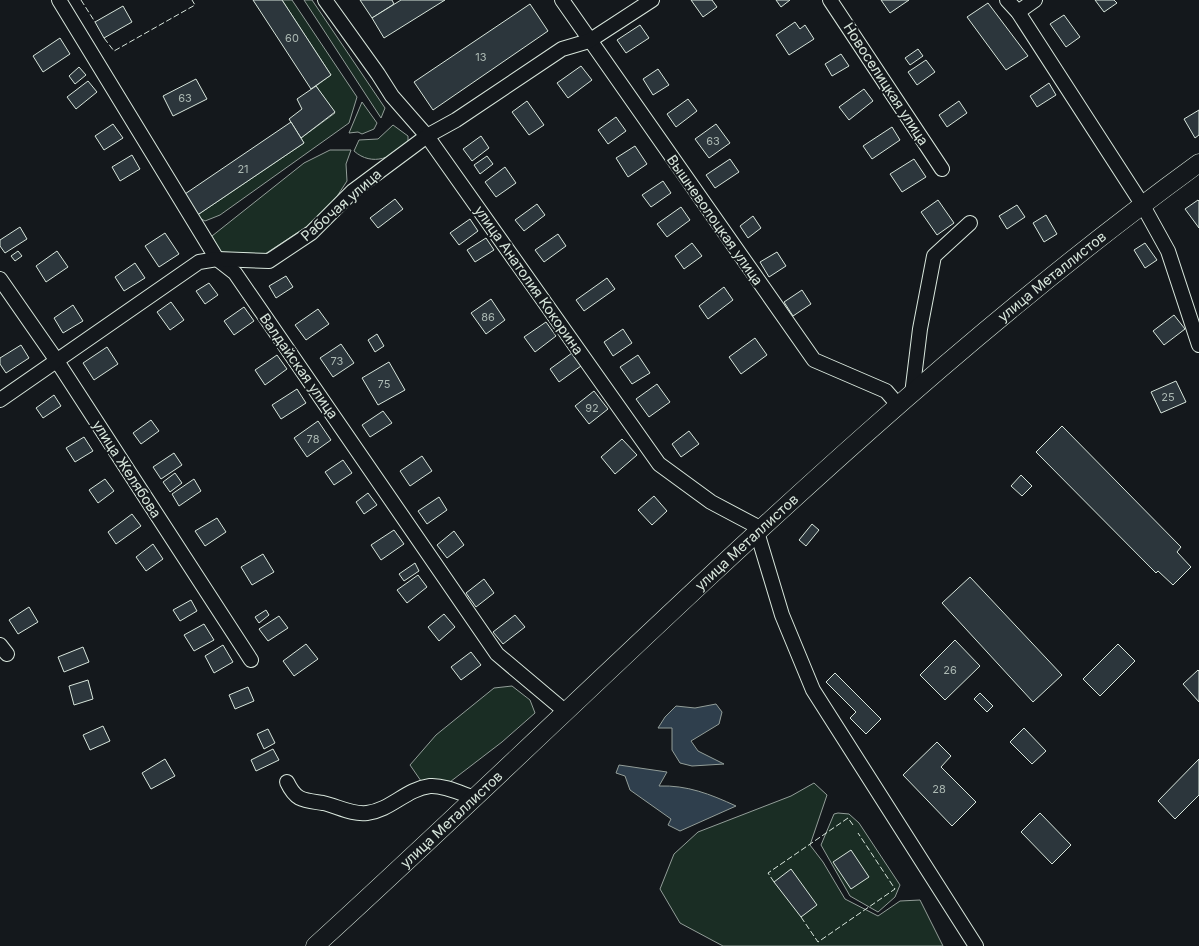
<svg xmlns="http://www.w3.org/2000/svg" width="1199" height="946" font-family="Inter,sans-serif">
<rect width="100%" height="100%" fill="#14181c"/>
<!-- green -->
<g fill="#1a2d24" stroke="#939e99">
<polygon points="282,0 292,0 357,97 349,123 220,215 205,221 196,216 304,143 301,138 335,113 316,86 331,75"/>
<polygon points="304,0 312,0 385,108 381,118"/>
<polygon points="362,102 377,123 374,129 362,134 358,132 349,133"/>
<path d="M393 125 408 136V141C394 158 372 167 354 151L359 140 378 139Z"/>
<polygon points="330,150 351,150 346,164 347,181 332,204 309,225 265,254 220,252 212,236 304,163"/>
<polygon points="512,686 530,700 535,713 502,742 446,785 421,781 410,765 436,735 494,688"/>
<polygon points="814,783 827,795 810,845 823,862 845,899 878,916 900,901 920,900 943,946 723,946 680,923 660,889 674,854 698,832 791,796"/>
<polygon points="838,813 849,814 859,823 900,885 895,897 878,912 850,896 821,845 834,814"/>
</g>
<!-- water -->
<g fill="#2f3f4d" stroke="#939e99">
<polygon points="716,704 722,712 719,724 691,741 698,751 724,764 692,766 680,763 672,750 672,728 658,728 665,717 676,706 695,708"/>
<path d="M619 765 667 772 659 786C687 785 710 794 736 806L680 831 668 825 671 819 630 790 625 776 616 773Z"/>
</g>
<!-- building -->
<g fill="#2c363c" stroke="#d8e6dc">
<polygon points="253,0 282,0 331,75 311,89"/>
<polygon points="360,0 392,0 394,4 372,18"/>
<polygon points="401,0 445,0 384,38 372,18"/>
<polygon points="691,0 712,0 717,7 703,17"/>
<polygon points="776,0 790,0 781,7"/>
<polygon points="881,0 909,0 890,13"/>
<polygon points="1095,0 1114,0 1117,3 1104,12"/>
<polygon points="988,3 1028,56 1006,70 967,17"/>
<polygon points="530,4 548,31 433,110 414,82"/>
<polygon points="123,6 132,22 104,38 95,22"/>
<polygon points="1064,15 1080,37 1066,47 1050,24"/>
<polygon points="795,22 800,29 805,25 814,39 789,55 776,35"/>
<polygon points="640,25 649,38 626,53 617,40"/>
<polygon points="60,38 70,54 43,72 33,56"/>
<polygon points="918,49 923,56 910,65 905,58"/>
<polygon points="841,54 849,66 832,76 825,64"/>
<polygon points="926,60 935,72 917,85 908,72"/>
<polygon points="581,66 592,80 568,98 557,83"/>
<polygon points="79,67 86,75 75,84 69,76"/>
<polygon points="658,69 669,85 653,95 643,79"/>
<polygon points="196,79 207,99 173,116 163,96"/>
<polygon points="88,81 97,92 76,109 67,97"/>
<polygon points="1049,83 1056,95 1037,107 1030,96"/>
<polygon points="316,86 335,112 301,138 289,119 302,109 297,99"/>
<polygon points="864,89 873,101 849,120 839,107"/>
<polygon points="688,99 697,111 676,127 667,114"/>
<polygon points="527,101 544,125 529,135 512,112"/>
<polygon points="959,101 967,113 947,127 939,115"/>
<polygon points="1199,110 1199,135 1195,138 1184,119"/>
<polygon points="616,117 626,131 608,144 598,130"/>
<polygon points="291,122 304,143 196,216 182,196"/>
<polygon points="113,124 123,138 104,150 95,136"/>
<polygon points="716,124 730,143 709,158 695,139"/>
<polygon points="892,127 900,140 872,159 863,146"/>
<polygon points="481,136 489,148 472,161 463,149"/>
<polygon points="635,146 647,164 628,177 616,158"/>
<polygon points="132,155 140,169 120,181 112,167"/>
<polygon points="487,156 493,164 480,174 474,165"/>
<polygon points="730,159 739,172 715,188 706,175"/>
<polygon points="914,159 926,177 902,192 890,174"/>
<polygon points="505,167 516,183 496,197 485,182"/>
<polygon points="663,181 671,193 651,207 642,195"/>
<polygon points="395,199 403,209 378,228 370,218"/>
<polygon points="938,200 954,223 937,235 921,212"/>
<polygon points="1198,200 1199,201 1199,228 1185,209"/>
<polygon points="537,204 545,215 524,231 515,220"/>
<polygon points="1017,205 1025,217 1007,229 999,216"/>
<polygon points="681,207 690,220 667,237 657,224"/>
<polygon points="1046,215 1057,234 1044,242 1033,223"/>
<polygon points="753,216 761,228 748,238 740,226"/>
<polygon points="470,219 478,231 459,245 450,233"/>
<polygon points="20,227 27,239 5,253 0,246 0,240"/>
<polygon points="165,233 179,254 159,267 145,246"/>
<polygon points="558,234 566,246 544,262 535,250"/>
<polygon points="486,238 494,250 475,262 467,250"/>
<polygon points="692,243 702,256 684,269 675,256"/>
<polygon points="1145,243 1157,260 1145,268 1134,250"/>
<polygon points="18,251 22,256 15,261 11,256"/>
<polygon points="57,251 68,267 46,282 36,266"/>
<polygon points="777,252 786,266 769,277 760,262"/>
<polygon points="135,263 145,278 124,291 115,277"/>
<polygon points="286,276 293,287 276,298 269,286"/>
<polygon points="607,278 615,289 584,311 576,300"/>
<polygon points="209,283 218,295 205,304 196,291"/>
<polygon points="724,287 733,300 708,319 699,306"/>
<polygon points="802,290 811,304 793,316 784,302"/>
<polygon points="491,299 505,320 486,334 471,313"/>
<polygon points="171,302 184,320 170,330 157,312"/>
<polygon points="73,305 83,321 63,333 54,318"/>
<polygon points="244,307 254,321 234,335 224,321"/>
<polygon points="318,309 329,324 306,340 295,325"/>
<polygon points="1174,315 1185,329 1164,345 1153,331"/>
<polygon points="546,322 556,336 535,352 524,337"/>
<polygon points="623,329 632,343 613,356 604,342"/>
<polygon points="377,334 384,346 375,352 368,340"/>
<polygon points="755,338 767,355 741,374 729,357"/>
<polygon points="341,344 354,363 333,377 320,358"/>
<polygon points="21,345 29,358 6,373 0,364 0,358"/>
<polygon points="107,347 118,364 94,380 83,363"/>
<polygon points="572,353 581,366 559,382 550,369"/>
<polygon points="277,355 287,369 265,385 255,370"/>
<polygon points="638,355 650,373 632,384 620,367"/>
<polygon points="389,362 405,390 378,405 362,378"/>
<polygon points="1176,381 1186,402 1161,413 1151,392"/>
<polygon points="657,384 670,402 649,417 636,399"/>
<polygon points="297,389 306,403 281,419 272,405"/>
<polygon points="594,391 608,409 589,424 575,406"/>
<polygon points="54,395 61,406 43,418 36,408"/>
<polygon points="383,411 392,423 370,437 362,425"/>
<polygon points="151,420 159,431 141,444 133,433"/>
<polygon points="318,421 331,440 307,457 294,438"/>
<polygon points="1062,426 1181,547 1177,552 1191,567 1173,585 1158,571 1156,573 1036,452"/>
<polygon points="689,431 699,444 681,457 672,444"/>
<polygon points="84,437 93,451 75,462 66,448"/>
<polygon points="622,439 637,455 615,474 601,457"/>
<polygon points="174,453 182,465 161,479 153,467"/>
<polygon points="422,456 432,471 410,486 400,471"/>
<polygon points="343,460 352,473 334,485 325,472"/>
<polygon points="175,473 182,483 170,492 163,482"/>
<polygon points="1021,475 1032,486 1022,496 1011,486"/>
<polygon points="105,479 114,491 98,503 89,490"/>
<polygon points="194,479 201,491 179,506 172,494"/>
<polygon points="368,493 377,505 364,514 356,502"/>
<polygon points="654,496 667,511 652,525 638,510"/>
<polygon points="439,497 447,510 427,524 418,511"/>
<polygon points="132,514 141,526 116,544 108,532"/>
<polygon points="217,518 226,532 205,546 195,531"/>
<polygon points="812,524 819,530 806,546 799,540"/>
<polygon points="394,530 404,544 381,560 371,545"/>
<polygon points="454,531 464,545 447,558 437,545"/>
<polygon points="153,544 163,559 146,571 136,557"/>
<polygon points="263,554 274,572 252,585 241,567"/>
<polygon points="415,563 419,571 404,581 399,574"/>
<polygon points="418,575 427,587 407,603 397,590"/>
<polygon points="970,577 1062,675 1033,702 942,603"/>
<polygon points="484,579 494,593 476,607 466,593"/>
<polygon points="191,600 197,611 180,621 173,610"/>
<polygon points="29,607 38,622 18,634 9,620"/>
<polygon points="266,610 269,615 259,623 255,617"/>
<polygon points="444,614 455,627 439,641 428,627"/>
<polygon points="515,615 525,627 503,644 493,632"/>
<polygon points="279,616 288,628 268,641 259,629"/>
<polygon points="204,624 214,640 194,651 184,635"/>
<polygon points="955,640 980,666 945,700 920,675"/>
<polygon points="306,644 318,659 294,676 283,661"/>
<polygon points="1118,644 1135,661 1100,696 1083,679"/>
<polygon points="223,645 233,662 214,673 205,656"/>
<polygon points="83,647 89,662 64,672 58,657"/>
<polygon points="471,652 481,665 461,680 451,667"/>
<polygon points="1198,670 1199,671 1199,702 1183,684"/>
<polygon points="835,673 881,719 866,734 850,718 856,712 826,682"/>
<polygon points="88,680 93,699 74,705 69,686"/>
<polygon points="248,687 254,701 235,709 229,695"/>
<polygon points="980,693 993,706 987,712 974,699"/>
<polygon points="103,726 110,741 90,750 83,735"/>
<polygon points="1024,728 1046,751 1032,764 1010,742"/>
<polygon points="268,729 275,743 264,749 257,734"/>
<polygon points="937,742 951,756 941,767 976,802 952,826 903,775"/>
<polygon points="273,749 279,760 256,771 251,760"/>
<polygon points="165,759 175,776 151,789 142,773"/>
<polygon points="1199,759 1199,795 1175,819 1158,801"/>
<polygon points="1040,813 1071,845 1052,864 1021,832"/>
<polygon points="851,850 869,877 851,889 833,862"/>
<polygon points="791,869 817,905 801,917 774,882"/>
</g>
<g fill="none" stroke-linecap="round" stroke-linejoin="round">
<!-- minor casing -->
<g stroke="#d8e6dc" stroke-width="16">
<g id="minor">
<polyline points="59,0 217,259 235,273 497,654 566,712"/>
<polyline points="325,0 378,74 392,96 427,136 659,464 711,502 760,528"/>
<polyline points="562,0 814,360 886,391 899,406"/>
<polyline points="830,0 942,169"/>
<polyline points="1007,0 1018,12 1142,204 1168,251 1199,345"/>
<polyline points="1018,12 1035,0"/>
<polyline points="0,279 57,361 251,660"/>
<polyline points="912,394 920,329 934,256 970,223"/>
<polyline points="0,400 199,262 217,259 269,261 311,233 353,191 427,136 456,120 562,49 589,41 652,0"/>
<polyline points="757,532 782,615 813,690 976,946"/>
<polyline points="0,645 7,654"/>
<path d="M287 782C296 801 303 800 323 803 337 806 352 815 367 813 391 810 406 789 430 786 444 785 460 793 474 798"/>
</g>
</g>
<!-- major casing -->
<g stroke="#d8e6dc" stroke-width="19">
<g id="major">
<path id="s1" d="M315 946C606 681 880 395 1199 163"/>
</g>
</g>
<!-- minor -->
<use href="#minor" stroke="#14181c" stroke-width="14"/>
<!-- major -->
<use href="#major" stroke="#14181c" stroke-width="18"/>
<!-- fence -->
<g stroke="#d8e6dc" stroke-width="1" stroke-dasharray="6 2.5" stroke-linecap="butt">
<polyline points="81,0 95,22"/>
<polyline points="104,38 114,51 195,5 192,0"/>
<polyline points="774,882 768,873 848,818 853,825"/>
<polyline points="801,917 818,942 895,889 858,833"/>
</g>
</g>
<g text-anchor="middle" stroke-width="4" stroke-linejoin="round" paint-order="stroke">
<!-- number labels -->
<g font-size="11" fill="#adbab4">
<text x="292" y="42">60</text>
<text x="481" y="61">13</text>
<text x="185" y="102">63</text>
<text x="713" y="145">63</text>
<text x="243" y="173">21</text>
<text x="488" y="321">86</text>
<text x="337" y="365">73</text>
<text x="384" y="388">75</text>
<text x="1168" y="401">25</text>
<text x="592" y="412">92</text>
<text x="313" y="443">78</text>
<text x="950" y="674">26</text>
<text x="939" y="793">28</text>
</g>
<!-- street labels -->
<g font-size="14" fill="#d8e6dc" stroke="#14181c">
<text transform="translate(886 84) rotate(57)" y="5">Новоселицкая улица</text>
<text transform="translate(341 205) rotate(-41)" y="5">Рабочая улица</text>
<text transform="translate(715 220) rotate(55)" y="5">Вышневолоцкая улица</text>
<text dy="5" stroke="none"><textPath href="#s1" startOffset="996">улица Металлистов</textPath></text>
<text transform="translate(529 280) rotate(55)" y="5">улица Анатолия Кокорина</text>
<text transform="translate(299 366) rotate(55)" y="5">Валдайская улица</text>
<text transform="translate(127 469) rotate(57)" y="5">улица Желябова</text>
<text dy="5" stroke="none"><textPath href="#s1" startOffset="591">улица Металлистов</textPath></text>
<text dy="5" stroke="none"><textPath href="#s1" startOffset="186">улица Металлистов</textPath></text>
</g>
</g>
</svg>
